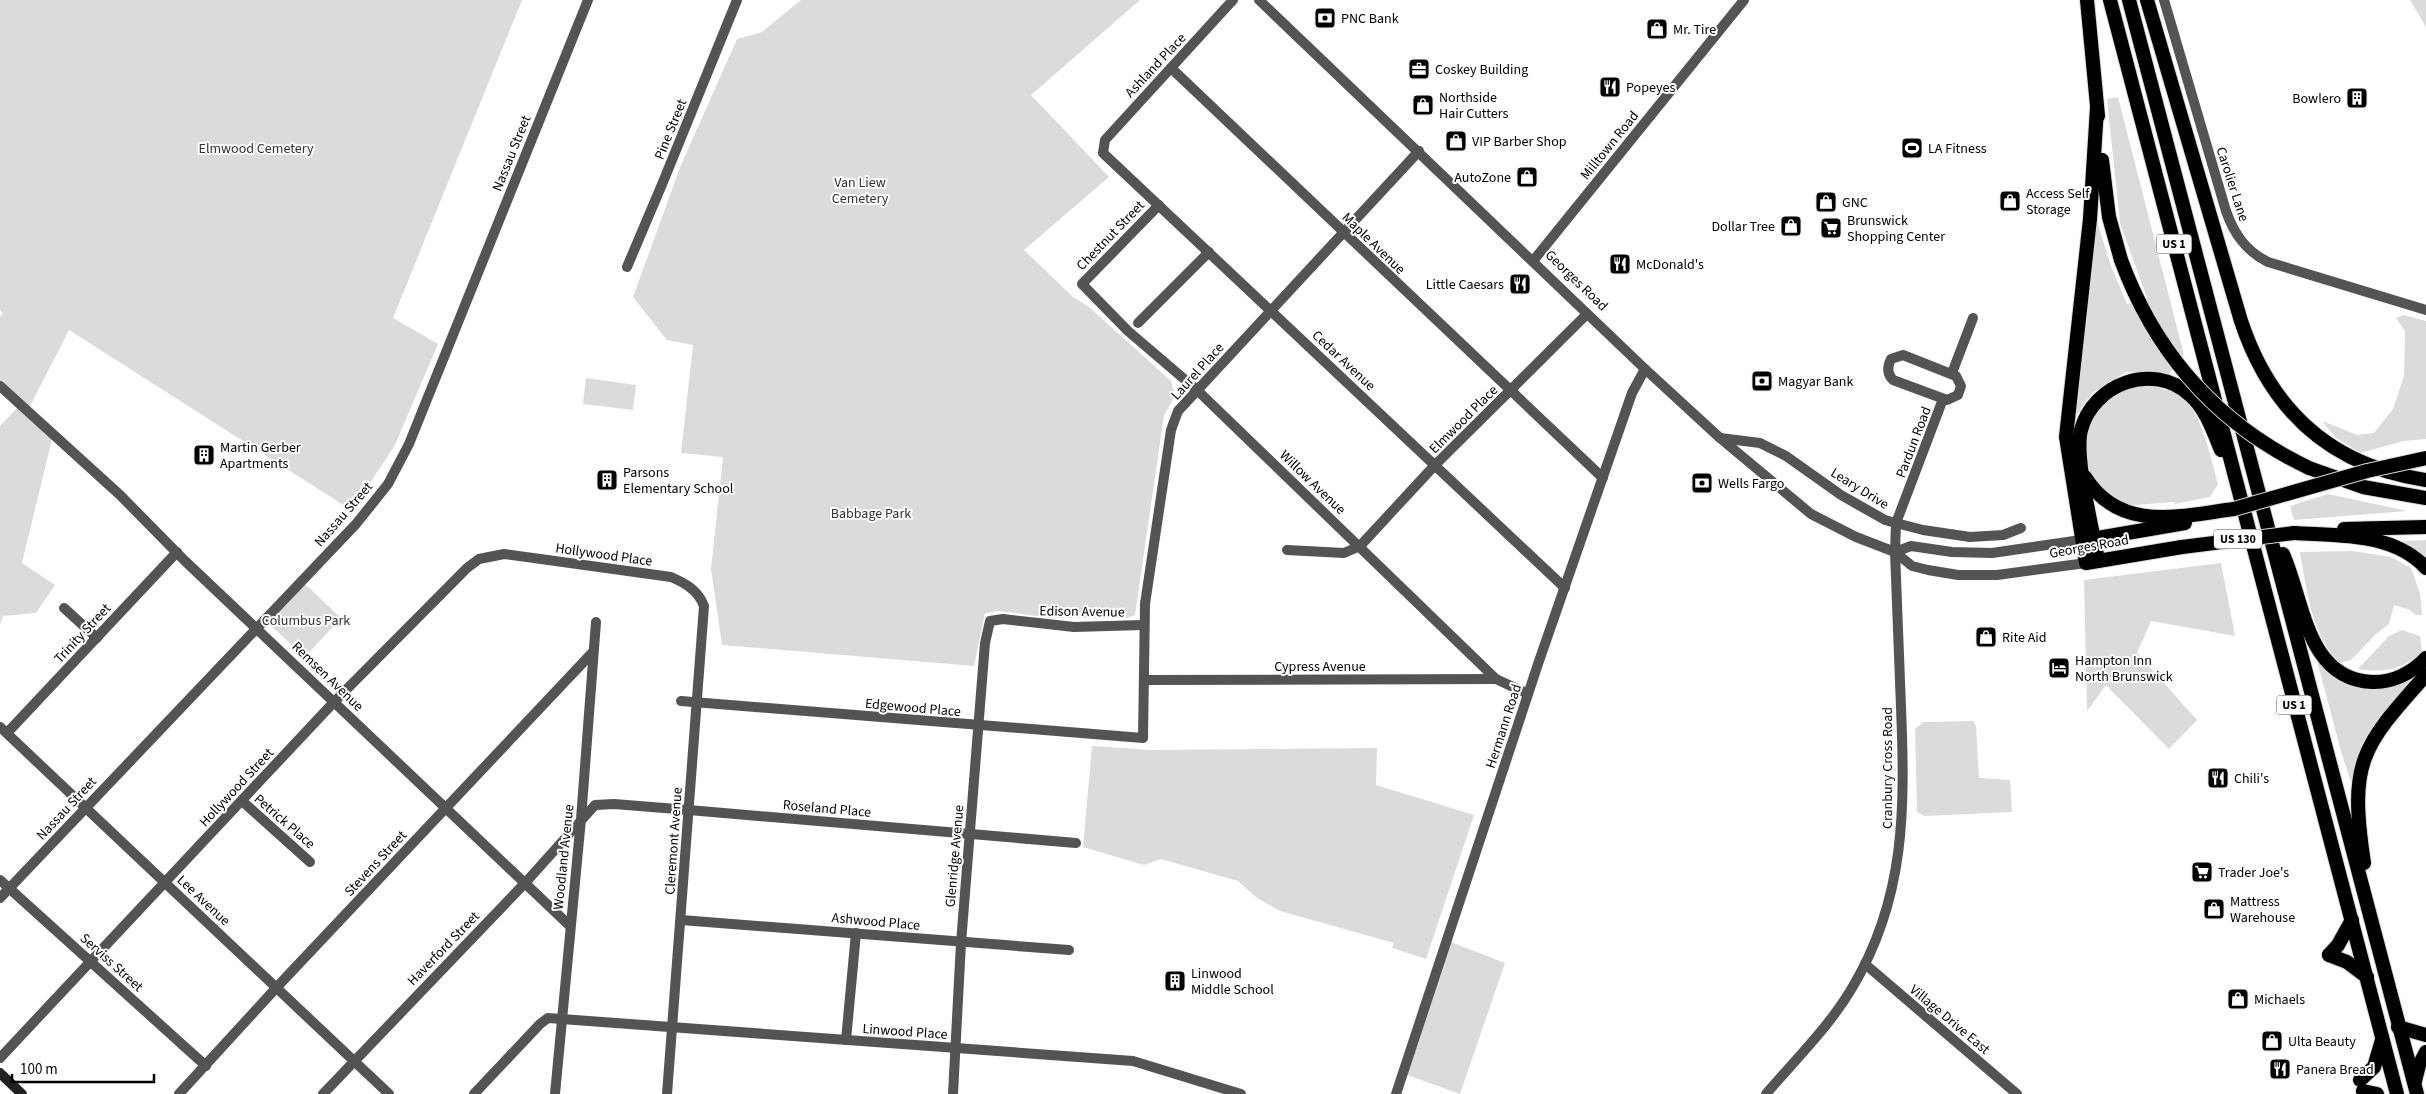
<svg xmlns="http://www.w3.org/2000/svg" width="2426" height="1094" font-family="'Source Sans 3',sans-serif">
<rect width="100%" height="100%" fill="#fff"/>
<!-- green -->
<g fill="#dbdbdb">
<polygon points="0,0 522,0 393,318 438,344 395,445 358,501 345,506 69,330 29,408 53,435 22,563 55,585 36,613 3,616 0,625 0,426 22,403 0,384 0,317 3,313 0,310"/>
<polygon points="801,0 1140,0 1031,95 1109,177 1024,250 1073,297 1089,307 1171,381 1175,396 1164,415 1135,615 1127,618 1050,618 999,611 985,613 974,666 722,645 711,569 723,457 681,453 693,345 667,340 633,297 681,165 737,39 762,32"/>
<polygon points="2410,0 2426,0 2426,27"/>
<polygon points="2118,97 2184,355 2169,374 2126,372 2092,393 2071,423 2097,221 2111,266 2127,304 2147,298 2120,223 2107,99"/>
<polygon points="2404,315 2426,321 2426,439 2403,441 2361,453 2336,438 2322,421 2357,435 2374,433 2393,409 2404,376 2405,331 2396,318"/>
<polygon points="586,378 636,385 633,410 583,404"/>
<path d="M2147 385C2157 388 2172 390 2181 396 2202 412 2211 459 2218 484L2210 497 2175 504 2174 502 2123 506C2115 499 2103 492 2096 484 2073 457 2087 407 2117 392 2126 387 2138 387 2147 385Z"/>
<polygon points="2328,494 2408,511 2294,520 2290,506"/>
<polygon points="2426,540 2426,560 2402,543 2403,541"/>
<path d="M2352 551 2391 557 2411 568 2420 593 2422 615H2416L2410 610 2394 605 2389 624 2376 634 2351 660 2339 663C2311 632 2307 592 2300 552Z"/>
<polygon points="2221,563 2235,636 2151,621 2137,653 2197,720 2169,749 2106,685 2087,711 2084,580"/>
<polygon points="305,584 341,618 305,657 269,624"/>
<path d="M2402 630 2420 636 2422 652C2400 670 2386 673 2358 669L2389 636Z"/>
<polygon points="2316,657 2334,674 2412,677 2415,681 2379,721 2362,744 2351,782 2342,755"/>
<polygon points="1973,721 1976,726 1979,778 2010,780 2012,812 1925,816 1917,812 1915,729 1924,722"/>
<polygon points="1092,746 1151,750 1377,748 1376,785 1474,815 1426,959 1392,948 1394,943 1280,911 1257,898 1238,881 1161,859 1144,865 1083,847"/>
<polygon points="1446,940 1505,963 1460,1094 1402,1073"/>
</g>
<g fill="none" stroke-linecap="round" stroke-linejoin="round">
<!-- trunk casing -->
<g stroke="#dbdbdb" stroke-width="16">
<g id="trunk">
<polyline points="2087,0 2098,116"/>
<polyline points="2110,0 2397,1094"/>
<polyline points="2129,0 2417,1094"/>
<path d="M2147 0 2241 321C2271 411 2331 466 2426 480"/>
<polyline points="2097,108 2090,219 2066,437 2086,563 2182,547"/>
<polyline points="2102,160 2109,217 2121,260"/>
<polyline points="2309,468 2363,487 2426,498"/>
<path d="M2085 477C2120 533 2180 516 2234 509"/>
<polyline points="2344,529 2426,527"/>
<path d="M2294 533C2338 536 2393 532 2426 568"/>
<polyline points="2086,540 2185,523"/>
<path d="M2283 554C2304 601 2306 679 2372 682 2392 683 2412 673 2426 658"/>
<path d="M2098 561C2093 529 2074 458 2081 430 2093 384 2153 361 2190 395 2206 409 2213 431 2221 450"/>
<path d="M2364 863C2349 763 2360 748 2426 675"/>
<polyline points="2329,955 2347,962 2367,977"/>
<polyline points="2329,955 2338,945 2352,920"/>
<polyline points="2398,1027 2426,1035"/>
<polyline points="2360,1080 2374,1067 2382,1040"/>
<polyline points="2415,1081 2419,1065 2426,1052"/>
<polyline points="2363,1091 2377,1094"/>
</g>
</g>
<!-- minor -->
<g stroke="#545454" stroke-width="10">
<polyline points="1233,0 1105,140 1103,153 1565,588"/>
<polyline points="1171,68 1603,478"/>
<polyline points="1159,205 1082,284 1128,331 1197,390 1496,679 1528,694"/>
<polyline points="627,267 663,182 737,0"/>
<polyline points="1138,323 1209,252"/>
<path d="M1903 355 1956 376 1961 386 1958 395 1947 400 1893 380C1887 374 1887 367 1891 359Z"/>
<polyline points="1952,373 1973,318"/>
<polyline points="0,386 120,495 184,560 569,925"/>
<polyline points="1720,438 1760,443 1786,456 1841,495 1885,520 1896,523 1923,530 1970,537 2003,535 2021,528"/>
<polyline points="1287,550 1344,553 1360,546 1435,465 1587,314"/>
<polyline points="64,608 97,638"/>
<polyline points="1144,680 1496,679"/>
<polyline points="681,701 1143,738 1145,604 1171,430 1178,411 1419,151"/>
<polyline points="0,727 389,1094"/>
<polyline points="7,733 177,552"/>
<polyline points="242,801 310,862"/>
<polyline points="0,880 206,1066"/>
<polyline points="0,898 356,524 388,484 409,444 588,0"/>
<polyline points="681,920 1069,950"/>
<polyline points="1865,964 2017,1094"/>
<polyline points="846,1040 856,933"/>
<path d="M0 1058 334 702 467 568 479 559 504 554 671 577C685 583 698 590 704 606L667 1094"/>
<polyline points="179,1094 276,988 592,653"/>
<polyline points="323,1094 526,882 595,805 614,804 689,810 1076,843"/>
<polyline points="474,1094 540,1024 548,1018 1133,1061 1241,1094"/>
<polyline points="555,1094 581,819 596,622"/>
<polyline points="953,1094 961,943 985,643 990,621 1003,619 1074,627 1143,625"/>
<path d="M1766 1094C1795 1060 1829 1027 1852 988 1906 898 1905 808 1901 707 1899 655 1897 604 1895 552L1896 523 1943 399"/>
</g>
<!-- tertiary -->
<g stroke="#545454" stroke-width="10">
<polyline points="1259,0 1645,369 1720,438 1811,514 1856,537 1895,552 1912,566 1928,570 1958,575 1997,575 2086,563"/>
<path d="M2164 0 2226 211C2234 234 2246 251 2268 262L2426 310"/>
<polyline points="1533,261 1744,0"/>
<polyline points="1895,552 1911,546 1952,552 1992,553 2081,540"/>
<polyline points="1396,1094 1538,664 1632,393 1645,369"/>
</g>
<!-- secondary -->
<polyline stroke="#212121" stroke-width="10" points="0,1073 22,1094"/>
<!-- trunk -->
<use href="#trunk" stroke="#000" stroke-width="14"/>
<!-- trunk-bridge casing -->
<g stroke="#dbdbdb" stroke-width="16" stroke-linecap="butt">
<g id="trunk-bridge">
<path d="M2121 260C2156 355 2217 424 2309 468"/>
<polyline points="2234,509 2367,471 2426,458"/>
<polyline points="2182,547 2294,533"/>
</g>
</g>
<!-- trunk-bridge -->
<use href="#trunk-bridge" stroke="#000" stroke-width="14"/>
</g>
<!-- icons -->
<defs>
<g id="bank-square" transform="scale(1.125)"><rect x="-9" y="-9" width="18" height="18" rx="4" fill="#000" stroke="#fff"/><path d="M-6-4H6V4H-6ZM0-2.3a2.3 2.3 0 1 0 0 4.6a2.3 2.3 0 1 0 0-4.6Z" fill="#fff"/></g>
<g id="shop-square" transform="scale(1.125)"><rect x="-9" y="-9" width="18" height="18" rx="4" fill="#000" stroke="#fff"/><path d="M-5-2.5h2.3a2.7 3.5 0 0 1 5.4 0H5L5.5 6h-11ZM-1.5-2.5h3a1.5 2.3 0 0 0-3 0Z" fill="#fff"/></g>
<g id="office-square" transform="scale(1.125)"><rect x="-9" y="-9" width="18" height="18" rx="4" fill="#000" stroke="#fff"/><path d="M-6-3h4V-5.5h4V-3h4V5H-6ZM-1-4.5V-3h2v-1.5ZM-6 0V1H6V0Z" fill="#fff"/></g>
<g id="restaurant-square" transform="scale(1.125)"><rect x="-9" y="-9" width="18" height="18" rx="4" fill="#000" stroke="#fff"/><path d="M-5-6h1v4h1v-4h1v4h1v-4h1v5L-1.5 .5V6h-2V.5L-5-1ZM5-6V6H3V1.5H1.5Q1.5-4 5-6Z" fill="#fff"/></g>
<g id="building-square" transform="scale(1.125)"><rect x="-9" y="-9" width="18" height="18" rx="4" fill="#000" stroke="#fff"/><path d="M-4-6H4V6H1V3H-1V6H-4ZM-2.5-4.3h1.7v1.8h-1.7ZM.8-4.3h1.7v1.8H.8ZM-2.5-1h1.7V.8h-1.7ZM.8-1h1.7V.8H.8Z" fill="#fff"/></g>
<g id="stadium-square" transform="scale(1.125)"><rect x="-9" y="-9" width="18" height="18" rx="4" fill="#000" stroke="#fff"/><path d="M0-5a6.5 5 0 1 0 0 10a6.5 5 0 1 0 0-10ZM-3.5-1.8h7v3.6h-7Z" fill="#fff"/></g>
<g id="supermarket-square" transform="scale(1.125)"><rect x="-9" y="-9" width="18" height="18" rx="4" fill="#000" stroke="#fff"/><path d="M-6-5.5h2.5l.6 2H6L4.5 2H-2.5L-4.4-4H-6ZM-1.5 3.2a1.3 1.3 0 1 0 .1 0ZM3 3.2a1.3 1.3 0 1 0 .1 0Z" fill="#fff"/></g>
<g id="hotel-square" transform="scale(1.125)"><rect x="-9" y="-9" width="18" height="18" rx="4" fill="#000" stroke="#fff"/><path d="M-6-4.5h1.5V1H6V5H4.5V3h-9V5H-6ZM-4 0a1.8 1.8 0 1 1 3.6 0ZM.5 0V-2.5h3Q6-2.5 6 0Z" fill="#fff"/></g>
</defs>
<g fill-rule="evenodd">
<use href="#bank-square" x="1325" y="18"/>
<use href="#shop-square" x="1657" y="29"/>
<use href="#office-square" x="1419" y="69"/>
<use href="#restaurant-square" x="1610" y="87"/>
<use href="#building-square" x="2357" y="98"/>
<use href="#shop-square" x="1423" y="105"/>
<use href="#shop-square" x="1456" y="141"/>
<use href="#stadium-square" x="1912" y="148"/>
<use href="#shop-square" x="1527" y="177"/>
<use href="#shop-square" x="2010" y="201"/>
<use href="#shop-square" x="1826" y="202"/>
<use href="#shop-square" x="1791" y="226"/>
<use href="#supermarket-square" x="1831" y="228"/>
<use href="#restaurant-square" x="1620" y="264"/>
<use href="#restaurant-square" x="1520" y="284"/>
<use href="#bank-square" x="1762" y="381"/>
<use href="#building-square" x="204" y="455"/>
<use href="#building-square" x="607" y="480"/>
<use href="#bank-square" x="1702" y="483"/>
<use href="#shop-square" x="1986" y="637"/>
<use href="#hotel-square" x="2059" y="668"/>
<use href="#restaurant-square" x="2218" y="778"/>
<use href="#supermarket-square" x="2202" y="872"/>
<use href="#shop-square" x="2214" y="909"/>
<use href="#building-square" x="1175" y="981"/>
<use href="#shop-square" x="2238" y="999"/>
<use href="#shop-square" x="2272" y="1041"/>
<use href="#restaurant-square" x="2280" y="1069"/>
</g>
<g text-anchor="middle" stroke-width="4" stroke-linejoin="round" paint-order="stroke">
<!-- shield labels -->
<g fill="#fff" stroke="#4c4c4c" stroke-width="1">
<rect x="2156.5" y="234.5" width="35" height="19" rx="4"/>
<rect x="2214" y="529.5" width="48" height="19" rx="4"/>
<rect x="2276.5" y="695.5" width="35" height="19" rx="4"/>
</g>
<g font-size="12" font-weight="bold" fill="#000">
<text x="2174" y="248">US 1</text>
<text x="2238" y="543">US 130</text>
<text x="2294" y="709">US 1</text>
</g>
<!-- poi labels -->
<g font-size="14" fill="#000" stroke="#fff" text-anchor="start">
<text x="1341" y="23">PNC Bank</text>
<text x="1673" y="34">Mr. Tire</text>
<text x="1435" y="74">Coskey Building</text>
<text x="1626" y="92">Popeyes</text>
<text x="1439" y="102">Northside<tspan x="1439" dy="16">Hair Cutters</tspan></text>
<text x="2341" y="103" text-anchor="end">Bowlero</text>
<text x="1472" y="146">VIP Barber Shop</text>
<text x="1928" y="153">LA Fitness</text>
<text x="1511" y="182" text-anchor="end">AutoZone</text>
<text x="2026" y="198">Access Self<tspan x="2026" dy="16">Storage</tspan></text>
<text x="1842" y="207">GNC</text>
<text x="1847" y="225">Brunswick<tspan x="1847" dy="16">Shopping Center</tspan></text>
<text x="1775" y="231" text-anchor="end">Dollar Tree</text>
<text x="1636" y="269">McDonald's</text>
<text x="1504" y="289" text-anchor="end">Little Caesars</text>
<text x="1778" y="386">Magyar Bank</text>
<text x="220" y="452">Martin Gerber<tspan x="220" dy="16">Apartments</tspan></text>
<text x="623" y="477">Parsons<tspan x="623" dy="16">Elementary School</tspan></text>
<text x="1718" y="488">Wells Fargo</text>
<text x="2002" y="642">Rite Aid</text>
<text x="2075" y="665">Hampton Inn<tspan x="2075" dy="16">North Brunswick</tspan></text>
<text x="2234" y="783">Chili's</text>
<text x="2218" y="877">Trader Joe's</text>
<text x="2230" y="906">Mattress<tspan x="2230" dy="16">Warehouse</tspan></text>
<text x="1191" y="978">Linwood<tspan x="1191" dy="16">Middle School</tspan></text>
<text x="2254" y="1004">Michaels</text>
<text x="2288" y="1046">Ulta Beauty</text>
<text x="2296" y="1074">Panera Bread</text>
</g>
<!-- street labels -->
<g font-size="14" fill="#000" stroke="#fff">
<text transform="translate(1155 65) rotate(-47)" y="5">Ashland Place</text>
<text transform="translate(670 129) rotate(-68)" y="5">Pine Street</text>
<text transform="translate(1609 145) rotate(-51)" y="5">Milltown Road</text>
<text transform="translate(511 153) rotate(-68)" y="5">Nassau Street</text>
<text transform="translate(2233 184) rotate(72)" y="5">Carolier Lane</text>
<text transform="translate(1110 235) rotate(-46)" y="5">Chestnut Street</text>
<text transform="translate(1374 243) rotate(44)" y="5">Maple Avenue</text>
<text transform="translate(1577 280) rotate(44)" y="5">Georges Road</text>
<text transform="translate(1344 360) rotate(43)" y="5">Cedar Avenue</text>
<text transform="translate(1197 371) rotate(-48)" y="5">Laurel Place</text>
<text transform="translate(1463 419) rotate(-45)" y="5">Elmwood Place</text>
<text transform="translate(1913 442) rotate(-69)" y="5">Pardun Road</text>
<text transform="translate(1313 482) rotate(44)" y="5">Willow Avenue</text>
<text transform="translate(1860 488) rotate(32)" y="5">Leary Drive</text>
<text transform="translate(343 514) rotate(-49)" y="5">Nassau Street</text>
<text transform="translate(2089 546) rotate(-10)" y="5">Georges Road</text>
<text transform="translate(604 554) rotate(8)" y="5">Hollywood Place</text>
<text transform="translate(1082 611) rotate(1)" y="5">Edison Avenue</text>
<text transform="translate(82 633) rotate(-47)" y="5">Trinity Street</text>
<text x="1320" y="671">Cypress Avenue</text>
<text transform="translate(328 676) rotate(44)" y="5">Remsen Avenue</text>
<text transform="translate(913 707) rotate(5)" y="5">Edgewood Place</text>
<text transform="translate(1503 726) rotate(-72)" y="5">Hermann Road</text>
<text transform="translate(1887 768) rotate(-90)" y="5">Cranbury Cross Road</text>
<text transform="translate(236 787) rotate(-47)" y="5">Hollywood Street</text>
<text transform="translate(66 808) rotate(-47)" y="5">Nassau Street</text>
<text transform="translate(827 808) rotate(5)" y="5">Roseland Place</text>
<text transform="translate(285 821) rotate(41)" y="5">Petrick Place</text>
<text transform="translate(673 841) rotate(-86)" y="5">Cleremont Avenue</text>
<text transform="translate(954 856) rotate(-85)" y="5">Glenridge Avenue</text>
<text transform="translate(563 857) rotate(-84)" y="5">Woodland Avenue</text>
<text transform="translate(375 863) rotate(-47)" y="5">Stevens Street</text>
<text transform="translate(204 900) rotate(43)" y="5">Lee Avenue</text>
<text transform="translate(876 921) rotate(5)" y="5">Ashwood Place</text>
<text transform="translate(443 948) rotate(-46)" y="5">Haverford Street</text>
<text transform="translate(112 962) rotate(42)" y="5">Serviss Street</text>
<text transform="translate(1950 1019) rotate(40)" y="5">Village Drive East</text>
<text transform="translate(905 1031) rotate(4)" y="5">Linwood Place</text>
</g>
<!-- park labels -->
<g font-size="14" fill="#323232" stroke="#fff">
<text x="256" y="153">Elmwood Cemetery</text>
<text x="860" y="187">Van Liew<tspan x="860" dy="16">Cemetery</tspan></text>
<text x="871" y="518">Babbage Park</text>
<text x="306" y="625">Columbus Park</text>
</g>
</g>
<!-- scale -->
<path d="M12 1074v8h142v-8" fill="none" stroke="#000000" stroke-width="2.5"/>
<text x="20" y="1074" font-size="15" fill="#000000" stroke="#ffffff" stroke-width="4" paint-order="stroke">100 m</text>
</svg>
